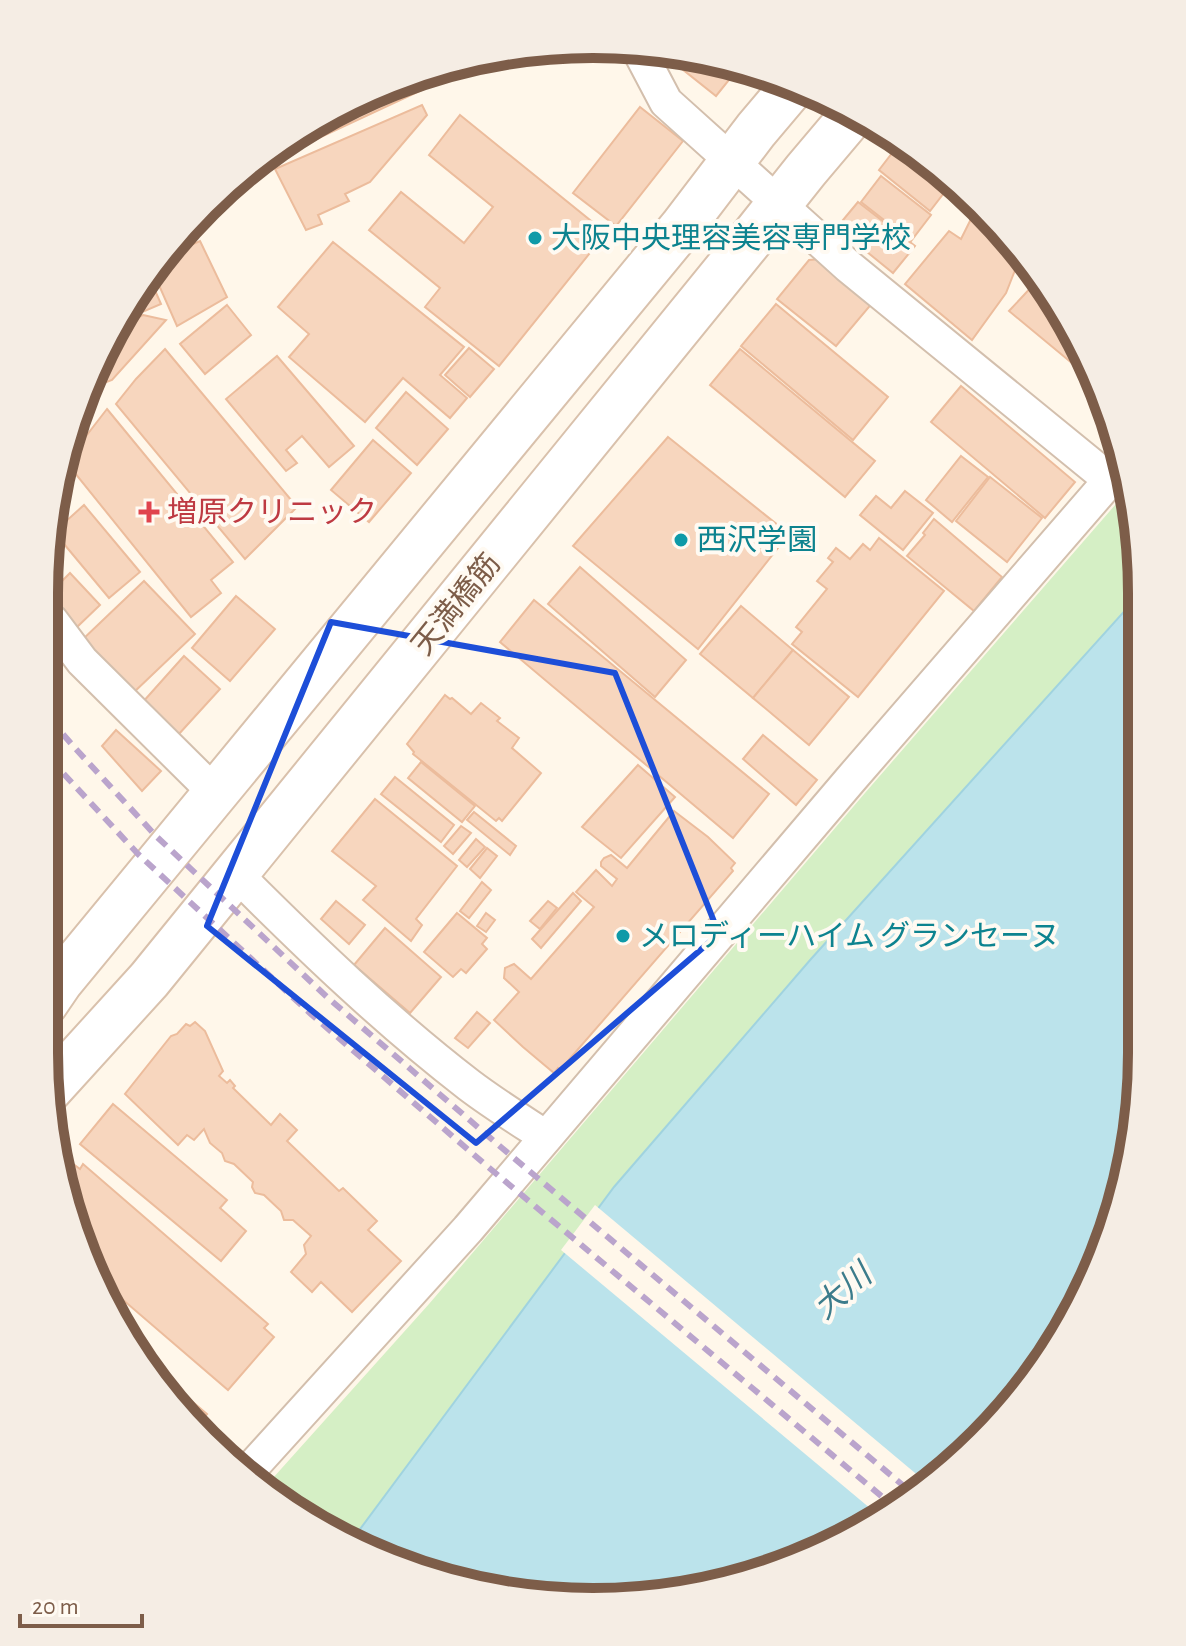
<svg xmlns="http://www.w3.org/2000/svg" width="1186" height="1646" font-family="'Alegreya Sans','Noto Sans JP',sans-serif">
<rect width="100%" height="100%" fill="#fff7ea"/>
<!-- green -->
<polygon fill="#d5efc5" points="1129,489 1137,521 1138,596 811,959 614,1187 349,1544 264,1488 429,1304 865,793"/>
<!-- water -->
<polygon fill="#bbe3eb" stroke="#a0d3df" stroke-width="2" points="1138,596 1141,1088 1123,1195 1085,1296 1028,1388 955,1466 804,1560 664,1597 521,1597 349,1544 614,1187 811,959"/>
<!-- pier -->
<polygon fill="#fff7ea" points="595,1205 927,1483 877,1514 561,1250"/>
<!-- building -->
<g fill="#f7d6be" stroke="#ecbc9c" stroke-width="2">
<polygon points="678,53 736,63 741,65 716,96 672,61"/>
<polygon points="499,54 237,176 319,117 417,73"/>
<polygon points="422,105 427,115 370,182 345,194 349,201 318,215 322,224 306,230 275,169"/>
<polygon points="640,107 683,141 616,226 573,193"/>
<polygon points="460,115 606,233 499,366 425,307 440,288 369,230 401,192 464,243 493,207 429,155"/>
<polygon points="903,143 928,158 952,181 947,187 899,148"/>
<polygon points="896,148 947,189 930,211 879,170"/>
<polygon points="881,176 931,215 911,241 861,202"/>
<polygon points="858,202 915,246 893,273 851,239 856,234 843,220"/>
<polygon points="978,205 1006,231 1021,255 1006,293 972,340 905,284 949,231 961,239"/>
<polygon points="200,241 227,297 177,326 154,274 172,253"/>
<polygon points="333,242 464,347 440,375 467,398 450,418 403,378 365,422 289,357 309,334 278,307"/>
<polygon points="821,259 874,301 836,346 777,299 809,260"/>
<polygon points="150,279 161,304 126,319 123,312"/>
<polygon points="1037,281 1100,382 1102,388 1009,311"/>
<polygon points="776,304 888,397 853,440 741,346"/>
<polygon points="227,305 251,335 205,374 180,344"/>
<polygon points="143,315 166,320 112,380 96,386 94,381 114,329"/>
<polygon points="469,348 494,369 470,397 445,375"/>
<polygon points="165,349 297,507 245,559 116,404 136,379"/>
<polygon points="740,349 875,461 845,497 710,385"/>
<polygon points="277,356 354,446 329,467 302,436 286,450 297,463 286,471 226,399"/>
<polygon points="961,386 1075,482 1045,518 931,422"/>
<polygon points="406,392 448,429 417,465 376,428"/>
<polygon points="107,409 233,562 211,580 221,593 191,617 66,462"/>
<polygon points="668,437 789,534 698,649 573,546"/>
<polygon points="373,440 411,473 369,522 331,490"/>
<polygon points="961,456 988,477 952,522 926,500"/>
<polygon points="990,477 1042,518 1007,562 956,521"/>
<polygon points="905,491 933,513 903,550 860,515 876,496 891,508"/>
<polygon points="84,505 140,572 109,598 54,532"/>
<polygon points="934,519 1002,577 974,611 907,556 925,535 923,533"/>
<polygon points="879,538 944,591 858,697 792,644 802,632 796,627 827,589 817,581 833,562 828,558 836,548 850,559 863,544 870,550"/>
<polygon points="580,567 686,660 655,697 548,604"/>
<polygon points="70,573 100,605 76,628 52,603 53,590"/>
<polygon points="144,581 195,634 132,694 82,640"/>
<polygon points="236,596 275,629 230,681 192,648"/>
<polygon points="534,600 769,794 733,838 500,642"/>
<polygon points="741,606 793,650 753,698 700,654"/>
<polygon points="52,638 67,659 51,675"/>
<polygon points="793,650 849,697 809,745 753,698"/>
<polygon points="184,656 220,689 178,735 142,703"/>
<polygon points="445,695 450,699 452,698 471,714 481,703 500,718 497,721 519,738 512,748 541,773 502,821 499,818 496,821 413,754 414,752 407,744"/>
<polygon points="116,730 161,771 142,791 102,746"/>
<polygon points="763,735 817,780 796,805 743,759"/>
<polygon points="421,762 475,806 462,822 408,778"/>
<polygon points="638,765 675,797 621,858 582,827"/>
<polygon points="395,777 454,825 441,842 381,794"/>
<polygon points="375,799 457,866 416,919 422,925 411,941 363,900 376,886 332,851"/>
<polygon points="674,811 708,837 735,863 731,868 733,871 560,1070 558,1068 554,1073 523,1047 494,1020 519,992 504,978 505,968 514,964 531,979 594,907 576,892 596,870 612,886 617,879 601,866 601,862 604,858 611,855 627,868"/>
<polygon points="474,812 516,846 510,855 467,820"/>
<polygon points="461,826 471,833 453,854 444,846"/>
<polygon points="476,839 485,847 467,867 459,860"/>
<polygon points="487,848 497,856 480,878 470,869"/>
<polygon points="482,882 491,890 469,918 460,911"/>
<polygon points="573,893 581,901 541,948 532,939"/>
<polygon points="336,901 365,925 349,944 321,919"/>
<polygon points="548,901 557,908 540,929 530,921"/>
<polygon points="457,913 487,938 482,944 487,949 466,973 461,969 453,977 424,952"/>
<polygon points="486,913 495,920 486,932 477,926"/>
<polygon points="385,928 441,977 410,1013 354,965"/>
<polygon points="477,1012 490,1023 468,1048 455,1038"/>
<polygon points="195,1022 205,1031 223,1071 219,1076 227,1083 230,1080 235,1086 233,1088 271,1125 280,1114 297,1130 287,1141 339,1191 343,1188 377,1221 368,1230 401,1261 352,1312 321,1282 312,1292 291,1272 306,1254 304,1245 311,1236 293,1220 284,1220 281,1211 264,1195 255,1193 252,1187 253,1182 234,1164 225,1161 222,1153 210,1143 204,1129 194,1140 187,1135 178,1145 125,1094 171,1036 177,1034 186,1024 190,1026"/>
<polygon points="113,1104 227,1200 220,1208 246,1231 221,1261 80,1144"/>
<polygon points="68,1160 80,1169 83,1164 268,1324 264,1328 274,1337 228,1390 101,1281 63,1196 59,1170"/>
<polygon points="133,1351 207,1414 196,1426 136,1358"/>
</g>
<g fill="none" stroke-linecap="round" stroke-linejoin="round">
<!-- street casing -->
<g stroke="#d3bfad" stroke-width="36">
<g id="street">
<polyline points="52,621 82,661 216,794"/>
<path d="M236 874C310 948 386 1021 469 1085 494 1104 520 1120 546 1137"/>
<polyline points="245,1475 468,1229 851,779 1110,480 848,266 666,102 637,47"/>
</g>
</g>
<!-- secondary casing -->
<g stroke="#d9c1ac" stroke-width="48">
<g id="secondary">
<polyline points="45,1004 60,982 682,227 756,130 794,85"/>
<polyline points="49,1090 149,980 752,238 806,170 855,112"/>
</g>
</g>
<!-- street -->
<use href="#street" stroke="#fff" stroke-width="32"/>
<!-- secondary -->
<use href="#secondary" stroke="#fff" stroke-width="44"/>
<!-- rail -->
<g stroke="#baa4cc" stroke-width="6" stroke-dasharray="12 8" stroke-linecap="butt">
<polyline points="50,719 74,747 156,836 327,997 502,1148 912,1493"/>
<polyline points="50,759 138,854 312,1015 487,1166 892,1505"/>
</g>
</g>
<!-- marked area -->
<path fill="none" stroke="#1d4ed8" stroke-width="6" stroke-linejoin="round" d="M331 622 615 673 719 934 476 1143 207 926Z"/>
<!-- markers -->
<g fill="#0f9aa8" stroke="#fffaf2" stroke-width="3">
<circle cx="535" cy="238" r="8"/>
<circle cx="681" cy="540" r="8"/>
<circle cx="623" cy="936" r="8"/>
</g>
<path fill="#e0444e" stroke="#fffaf2" stroke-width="3" d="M145 500h8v8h8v8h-8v8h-8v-8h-8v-8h8z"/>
<g text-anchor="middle" stroke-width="8" stroke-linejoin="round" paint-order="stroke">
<!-- culture labels -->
<g font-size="30" fill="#0d838f" stroke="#fffaf2" text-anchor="start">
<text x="551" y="248">大阪中央理容美容専門学校</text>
<text x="697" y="550">西沢学園</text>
<text x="639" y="946">メロディーハイム グランセーヌ</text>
</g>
<!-- health labels -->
<g font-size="30" fill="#be3a42" stroke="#fffaf2" text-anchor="start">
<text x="167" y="522">増原クリニック</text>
</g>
<!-- street labels -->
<g font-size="30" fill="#7d5d49" stroke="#fffaf2">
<text transform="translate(456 604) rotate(-51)" y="10">天満橋筋</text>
</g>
<!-- water labels -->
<g font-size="32" font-style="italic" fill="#3c7c8b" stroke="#fffaf2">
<text transform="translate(842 1291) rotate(-41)" y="11">大川</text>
</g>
</g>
<!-- crop -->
<path d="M0 0H1186V1646H0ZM593 58H593A535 535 0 0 1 1128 593V1053A535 535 0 0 1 593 1588H593A535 535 0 0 1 58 1053V593A535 535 0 0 1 593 58Z" fill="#f5ede4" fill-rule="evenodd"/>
<path fill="none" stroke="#7d5d49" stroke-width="10" d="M593 58H593A535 535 0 0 1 1128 593V1053A535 535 0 0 1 593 1588H593A535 535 0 0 1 58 1053V593A535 535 0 0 1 593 58Z"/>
<!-- scale -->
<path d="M20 1614v12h122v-12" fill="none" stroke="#7d5d49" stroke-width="4"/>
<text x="32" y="1614" font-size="24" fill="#7d5d49" stroke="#fffaf2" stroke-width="6" paint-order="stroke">20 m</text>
</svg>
